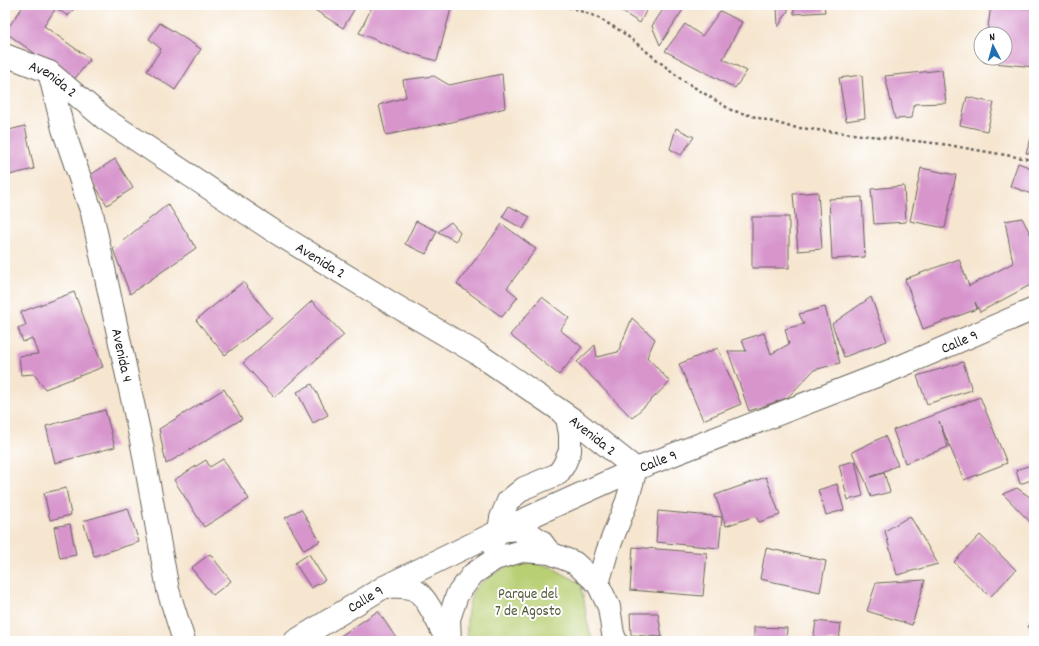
<svg xmlns="http://www.w3.org/2000/svg" width="1039" height="646" font-family="Dekko,sans-serif">
<rect width="100%" height="100%" fill="#fff"/>
<filter id="ink" filterUnits="userSpaceOnUse"><feTurbulence type="fractalNoise" baseFrequency=".025" numOctaves="2"/><feDisplacementMap in="SourceGraphic" scale="8" xChannelSelector="R" yChannelSelector="G"/><feConvolveMatrix kernelMatrix="1 2 1 2 8 2 1 2 1" color-interpolation-filters="sRGB"/></filter>
<filter id="wash" filterUnits="userSpaceOnUse"><feTurbulence type="fractalNoise" baseFrequency=".012" numOctaves="4" result="noise"/><feDisplacementMap in="SourceGraphic" scale="16" xChannelSelector="R" yChannelSelector="G"/><feGaussianBlur stdDeviation="0.9" result="paint"/><feColorMatrix in="noise" values="0 0 0 0 0 0 0 0 0 0 0 0 0 0 0 0 0 1.4 0 .05"/><feComposite in="paint" operator="in"/></filter>
<g filter="url(#wash)">
<rect width="100%" height="100%" fill="#f6e6d0"/>
<!-- green -->
<path fill="#b8cf73" stroke="#6a7648" d="M530 562 551 567 580 583 584 600 587 622 593 641H469C466 635 467 629 467 622 467 613 470 596 475 589 483 580 503 567 515 564 520 563 525 563 530 562Z"/>
<g id="blocks">
<!-- building -->
<g fill="#d795cc">
<polygon points="24,5 77,5 68,16 56,8 44,26 90,59 73,81 5,32"/>
<polygon points="307,5 357,5 343,28"/>
<polygon points="373,5 452,5 437,61 402,51 359,33"/>
<polygon points="611,5 649,5 640,23"/>
<polygon points="666,5 686,5 660,45 652,26"/>
<polygon points="777,5 788,5 788,11 778,27"/>
<polygon points="794,5 824,5 825,12 794,14"/>
<polygon points="991,5 1034,9 1034,67 984,62 985,58 1005,58 1005,34 987,34"/>
<polygon points="720,11 742,22 723,59 747,71 735,88 665,51 685,24 702,36"/>
<polygon points="160,23 173,31 201,49 175,90 147,71 161,49 149,39"/>
<polygon points="942,70 946,103 914,104 912,118 895,119 885,76"/>
<polygon points="502,74 505,108 452,122 386,135 379,105 406,97 403,80 434,76 449,85"/>
<polygon points="862,75 865,118 846,121 839,78"/>
<polygon points="967,97 994,103 987,131 960,125"/>
<polygon points="25,126 34,169 5,176 5,131"/>
<polygon points="676,128 694,137 681,155 670,149"/>
<polygon points="1034,130 1034,155 1026,153"/>
<polygon points="115,159 133,188 107,205 89,176"/>
<polygon points="1018,163 1034,169 1034,195 1010,186"/>
<polygon points="921,168 956,175 945,228 910,221"/>
<polygon points="904,186 906,222 874,224 871,189"/>
<polygon points="818,192 822,249 798,251 793,194"/>
<polygon points="862,197 865,257 832,259 829,199"/>
<polygon points="168,204 196,248 130,294 113,249"/>
<polygon points="509,206 530,217 523,229 502,217"/>
<rect x="752" y="217" width="37" height="51"/>
<polygon points="1022,218 1034,241 1034,283 980,312 975,302 977,309 923,329 905,279 959,259 969,286 1013,263 1005,221"/>
<polygon points="416,221 437,231 426,254 405,244"/>
<polygon points="451,222 460,232 456,241 438,232"/>
<polygon points="502,224 536,249 507,288 518,297 502,317 457,284"/>
<polygon points="243,282 272,318 225,355 196,320"/>
<polygon points="74,292 103,367 45,389 34,374 21,375 19,356 38,354 32,338 23,342 18,328 26,325 21,312"/>
<polygon points="542,297 569,318 560,330 582,347 559,375 510,335"/>
<polygon points="871,297 887,341 844,357 832,324"/>
<polygon points="312,301 344,335 274,397 243,363"/>
<polygon points="825,307 840,363 814,370 787,398 749,411 728,351 746,351 742,340 764,333 771,354 789,344 785,329 804,324 799,314"/>
<polygon points="632,318 655,339 647,357 670,382 632,418 577,362 595,345 597,357 618,352"/>
<polygon points="718,348 741,404 703,420 679,364"/>
<polygon points="963,362 972,390 927,404 917,376"/>
<polygon points="312,384 328,415 313,423 297,392"/>
<polygon points="224,389 242,419 166,464 159,429"/>
<polygon points="980,397 1007,463 964,480 939,421 948,447 905,463 893,430 937,414"/>
<polygon points="105,410 115,447 55,463 46,426"/>
<polygon points="885,436 898,465 871,477 884,473 890,492 871,497 865,480 852,452"/>
<polygon points="223,459 249,499 204,527 174,480 206,460 210,467"/>
<polygon points="855,461 863,496 848,500 839,465"/>
<polygon points="1034,464 1034,479 1020,484 1016,470"/>
<polygon points="766,477 780,515 759,522 755,516 726,526 715,495"/>
<polygon points="837,484 844,510 826,515 818,490"/>
<polygon points="66,488 71,515 50,520 44,493"/>
<polygon points="1017,488 1034,500 1034,521 1032,524 1003,494"/>
<polygon points="128,508 139,542 94,556 83,521"/>
<polygon points="301,509 320,541 304,550 285,518"/>
<polygon points="658,511 722,517 719,548 656,542"/>
<polygon points="910,516 938,564 897,575 885,531"/>
<polygon points="70,524 76,555 60,558 54,527"/>
<polygon points="980,535 1016,570 990,597 954,562"/>
<polygon points="633,547 707,553 703,596 630,590"/>
<polygon points="766,548 826,561 820,592 760,579"/>
<polygon points="210,554 231,581 213,595 191,568"/>
<polygon points="309,554 325,580 311,588 295,563"/>
<polygon points="925,580 912,625 867,611 876,583"/>
<polygon points="378,611 398,641 333,641"/>
<polygon points="630,613 658,613 662,637 631,635"/>
<polygon points="1034,616 1034,630 1028,627"/>
<polygon points="816,621 841,624 839,641 813,641"/>
<polygon points="754,627 787,628 786,641 754,641"/>
</g>
</g>
</g>
<g filter="url(#ink)">
<use href="#blocks" fill-opacity="0" stroke="#68635b" stroke-width="1"/>
<g fill="none" stroke-linecap="round" stroke-linejoin="round">
<!-- minor casing -->
<g stroke="#68635b" stroke-width="24">
<g id="minor">
<path id="s1" d="M5 55 49 72 105 119 272 230 391 303 478 354 574 420 636 469 627 501 607 552 598 584"/>
<path id="s2" d="M49 72 63 129 92 213 142 445 168 590 184 641"/>
<polyline points="499,531 517,529 524,533 532,535 541,541 550,553"/>
<polyline points="493,546 494,540 499,531 501,518 508,501 524,488 558,474 564,465 570,451 570,434 567,418 562,413"/>
<path d="M384 587C394 587 407 585 415 590 427 596 441 629 447 641"/>
<polyline points="450,641 449,619 457,595 473,574 495,559 522,551 550,553 575,563 598,584 609,607 613,634 616,641"/>
</g>
</g>
<!-- tertiary casing -->
<g stroke="#68635b" stroke-width="24">
<g id="tertiary">
<path id="s3" d="M295 641 384 587 499 531 636 469 892 370 1034 309"/>
</g>
</g>
<!-- path -->
<polyline stroke="#68635b" stroke-width="2.5" stroke-dasharray="3 3" stroke-linecap="butt" points="563,5 595,16 621,31 681,79 731,110 791,127 942,144 1034,160"/>
<!-- minor -->
<use href="#minor" stroke="#fff" stroke-width="22"/>
<!-- tertiary -->
<use href="#tertiary" stroke="#fff" stroke-width="22"/>
</g>
</g>
<g text-anchor="middle" stroke-width="4" stroke-linejoin="round" paint-order="stroke">
<!-- street labels -->
<g font-size="15" fill="#1c1c1c" stroke="#fff">
<text dy="5" stroke="none"><textPath href="#s1" startOffset="54">Avenida 2</textPath></text>
<text dy="5" stroke="none"><textPath href="#s1" startOffset="378">Avenida 2</textPath></text>
<text dy="5" stroke="none"><textPath href="#s3" startOffset="730">Calle 9</textPath></text>
<text dy="5" stroke="none"><textPath href="#s2" startOffset="293">Avenida 4</textPath></text>
<text dy="5" stroke="none"><textPath href="#s1" startOffset="702">Avenida 2</textPath></text>
<text dy="5" stroke="none"><textPath href="#s3" startOffset="406">Calle 9</textPath></text>
<text dy="5" stroke="none"><textPath href="#s3" startOffset="82">Calle 9</textPath></text>
</g>
<!-- park labels -->
<g font-size="15" fill="#535b3a" stroke="#fff">
<text x="528" y="598">Parque del<tspan x="528" dy="17">7 de Agosto</tspan></text>
</g>
</g>
<!-- margin -->
<rect width="1039" height="646" fill="none" stroke="#fff" stroke-width="20"/>
<!-- north arrow -->
<g transform="translate(993 46) rotate(354)"><circle r="19" fill="#ffffff" stroke="#a4a4a4"/>
<path d="M0-3L7 15L0 10L-7 15Z" fill="#1f6fb2"/>
<text y="-6" font-size="11" font-weight="bold" text-anchor="middle" fill="#1c1c1c">N</text>
</g>
</svg>
